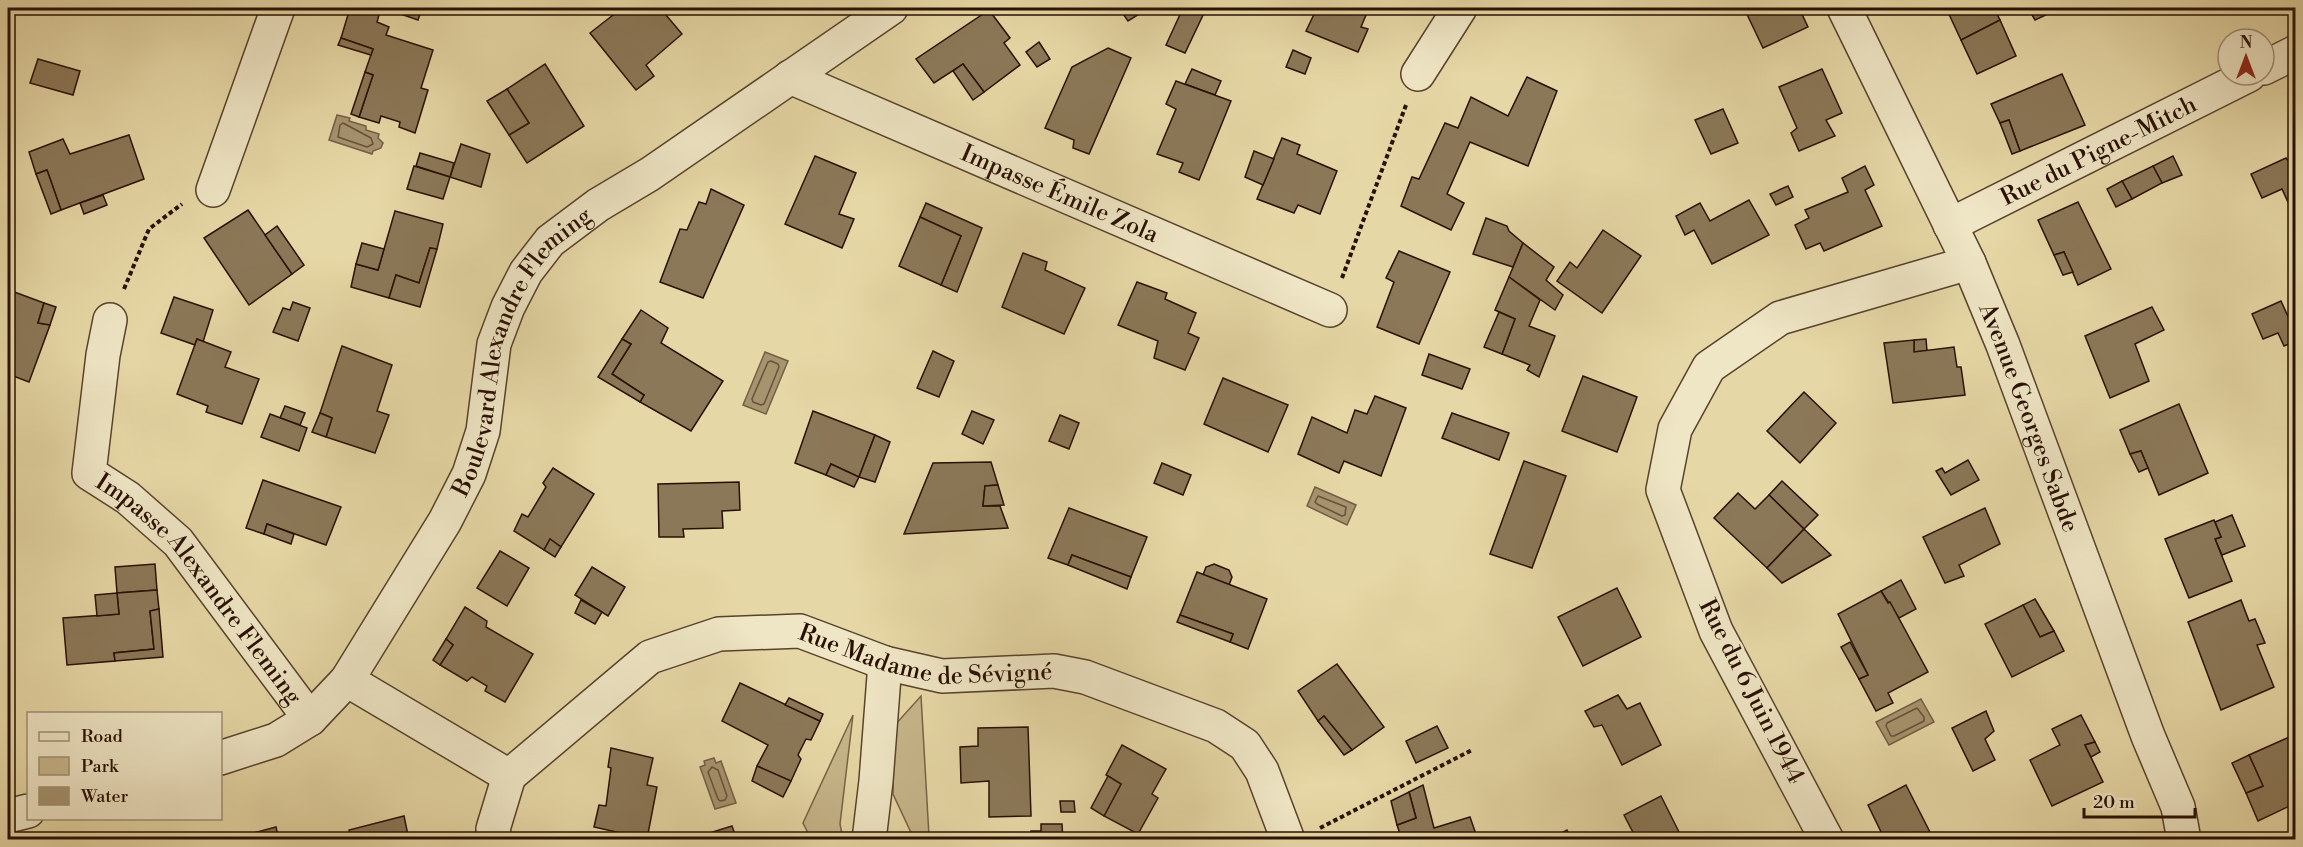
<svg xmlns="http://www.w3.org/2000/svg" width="2303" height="847" font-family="'Libre Bodoni',serif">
<rect width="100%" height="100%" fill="#e6d8a6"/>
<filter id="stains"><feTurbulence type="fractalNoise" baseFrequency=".00333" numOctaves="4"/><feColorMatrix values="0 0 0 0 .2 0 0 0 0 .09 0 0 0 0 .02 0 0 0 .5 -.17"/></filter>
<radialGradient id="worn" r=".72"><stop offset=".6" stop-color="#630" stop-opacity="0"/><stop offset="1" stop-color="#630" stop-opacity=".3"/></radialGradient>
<!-- green -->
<g fill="#c6b68a" stroke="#786346" stroke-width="1.5">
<polygon points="921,696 929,836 926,839 914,839 893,794 894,726"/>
<polygon points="853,715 840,824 843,839 811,839 803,823"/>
</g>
<!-- water -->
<g fill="#a6946f" stroke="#745f44" stroke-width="1.5">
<polygon points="337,115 350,118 349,121 366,126 366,130 379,134 378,138 383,143 381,148 373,151 372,154 329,140"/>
<polygon points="765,352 788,361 766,414 743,405"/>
<polygon points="1315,487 1356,505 1347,525 1307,506"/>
<polygon points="1921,699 1934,722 1889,745 1876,722"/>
<polygon points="714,758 716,763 721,761 736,803 715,809 700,767 705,765 704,761"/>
</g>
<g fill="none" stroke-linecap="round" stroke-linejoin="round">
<!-- shore -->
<g stroke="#685239" stroke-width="1.5">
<polygon points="343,123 371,138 373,144 367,147 338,137 340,125"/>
<polygon points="771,361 778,364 779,367 764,404 761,405 753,402 752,399 768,362"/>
<polygon points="1318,496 1346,507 1345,515 1342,516 1317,504 1315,502"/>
<polygon points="1917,708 1924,717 1924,721 1894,736 1891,736 1886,726 1887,723"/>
<polygon points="712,767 718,770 727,796 725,800 720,801 718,799 708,772"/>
</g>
</g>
<!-- building -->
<g fill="#8b7858" stroke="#291003" stroke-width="1.5">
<polygon points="350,8 381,8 377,22 389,27 386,35 433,50 421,88 428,90 415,133 399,127 400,122 381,116 379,123 359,117 373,75 365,72 373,49 341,38"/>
<polygon points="386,8 422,8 418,20 386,9"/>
<polygon points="622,8 660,8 682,34 646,65 654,76 636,90 590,33"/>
<polygon points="1119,8 1149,8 1128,21"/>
<polygon points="1183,8 1197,8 1205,11 1185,53 1166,45"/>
<polygon points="1317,8 1369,8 1361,27 1368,29 1358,52 1306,31"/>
<polygon points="1744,8 1799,8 1808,27 1763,48"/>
<polygon points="1954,8 1994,8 2000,20 1961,40 1947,10"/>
<polygon points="2028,8 2045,8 2048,14 2035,20"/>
<polygon points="989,10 1010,38 1004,43 1020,65 984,92 963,64 934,83 916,59"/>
<polygon points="2000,20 2016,56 1977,74 1961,40"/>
<polygon points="341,38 373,49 371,55 338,45"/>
<polygon points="1039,42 1050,59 1037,67 1026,52"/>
<polygon points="1108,48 1131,58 1089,154 1073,148 1074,140 1045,128 1072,67"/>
<polygon points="1293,50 1311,58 1305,74 1286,67"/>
<polygon points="38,59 80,71 73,95 30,83"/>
<polygon points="545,64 584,126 527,163 509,135 529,123 507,89"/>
<polygon points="963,64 984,92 973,100 953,71"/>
<polygon points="1192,69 1221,81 1215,95 1185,84"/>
<polygon points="1822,69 1842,113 1826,120 1835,136 1799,151 1791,133 1797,128 1779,87"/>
<polygon points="365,72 373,75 359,117 351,114"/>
<polygon points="2062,74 2085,125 2020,151 2009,120 2000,123 1991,104"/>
<polygon points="1527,77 1557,91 1528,166 1470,142 1447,194 1464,203 1451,230 1401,206 1412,177 1419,179 1445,123 1458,128 1471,97 1508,116"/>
<polygon points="1176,81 1231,101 1199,180 1179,172 1183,163 1157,154 1176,109 1166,104"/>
<polygon points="507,89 529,123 509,135 487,101"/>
<polygon points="1723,109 1738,143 1711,154 1695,120"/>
<polygon points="2009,120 2020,151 2012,154 2000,123"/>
<polygon points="129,135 144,179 61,210 47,170 36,174 29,152 63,139 70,154"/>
<polygon points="1282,138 1300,145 1297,154 1337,171 1320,214 1298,205 1294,213 1257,199"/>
<polygon points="461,144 490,154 481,187 450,177"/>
<polygon points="1254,151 1274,159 1263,185 1245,177"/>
<polygon points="420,153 454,163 450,177 416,166"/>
<polygon points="815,156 856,173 839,214 854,219 842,248 785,224"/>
<polygon points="2173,156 2182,175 2162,183 2153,166"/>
<polygon points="2286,158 2289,162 2296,159 2296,212 2293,213 2282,189 2262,198 2251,174"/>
<polygon points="414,166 450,177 443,199 407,189"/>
<polygon points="1865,166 1874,185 1865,190 1882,226 1824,251 1820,243 1806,249 1795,225 1809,218 1805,210 1848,192 1842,178"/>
<polygon points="2153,166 2162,183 2132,199 2122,181"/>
<polygon points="47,170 61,210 51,214 36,174"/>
<polygon points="2122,181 2132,199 2116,207 2107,189"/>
<polygon points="1788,186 1793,197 1776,205 1770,194"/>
<polygon points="711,189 744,205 703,298 660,282 680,229 687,230 699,202 706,204"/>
<polygon points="103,195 107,205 84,214 80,203"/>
<polygon points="1749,200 1769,235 1712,264 1694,230 1685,235 1676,216 1700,203 1710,221"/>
<polygon points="2078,202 2111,269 2078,285 2064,252 2054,255 2038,220"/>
<polygon points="926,203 982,228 957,292 941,285 961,236 920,217"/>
<polygon points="248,210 292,274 249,305 204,238"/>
<polygon points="395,211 443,224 437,249 430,248 419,283 396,275 389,298 351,287 356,264 378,270"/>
<polygon points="920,217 961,236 941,285 899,266"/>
<polygon points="1486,218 1507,226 1509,231 1523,243 1513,267 1473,254"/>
<polygon points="277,226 304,265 292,274 265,235"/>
<polygon points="1603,230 1641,256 1602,313 1557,281 1570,262 1577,268"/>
<polygon points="362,243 384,249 378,270 356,264"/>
<polygon points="1523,243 1554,267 1546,280 1563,295 1555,310 1509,277"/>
<polygon points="430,248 437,249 420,307 389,298 396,275 419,283"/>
<polygon points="1399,251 1450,272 1419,344 1377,327 1394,282 1386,278"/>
<polygon points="2064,252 2073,272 2063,275 2054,255"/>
<polygon points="1023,253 1047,262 1045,270 1085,288 1064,334 1002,307"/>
<polygon points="1509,277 1540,300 1529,326 1555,336 1539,377 1527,370 1530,365 1502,354 1515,319 1495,310"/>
<polygon points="1137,282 1167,293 1165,299 1196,313 1188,333 1199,338 1185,370 1154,358 1158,341 1118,325"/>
<polygon points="9,290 44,303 38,323 50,325 29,382 8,374"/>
<polygon points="174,297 213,310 203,342 197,339 195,345 161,333"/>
<polygon points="2281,301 2296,334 2296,341 2284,346 2278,333 2263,339 2252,314"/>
<polygon points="293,302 310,308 298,341 273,332 283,308 290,310"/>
<polygon points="44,303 56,307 50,325 38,323"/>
<polygon points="2152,307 2164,330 2135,344 2149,381 2110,398 2085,336"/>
<polygon points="641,310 668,328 661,343 723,381 691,431 640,402 644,395 612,374 631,344 622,339"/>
<polygon points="1499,312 1515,319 1502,354 1484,347"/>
<polygon points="197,339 231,352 225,367 259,379 242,424 206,412 208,406 177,394"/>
<polygon points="622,339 631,344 612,374 644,395 640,402 598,377"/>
<polygon points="1926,339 1927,351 1914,352 1914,340"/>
<polygon points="1914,340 1914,352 1954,347 1957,367 1961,367 1965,395 1893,403 1884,343"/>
<polygon points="342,346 392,365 377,411 389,415 375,453 326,437 332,418 320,413"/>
<polygon points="933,351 954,361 939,397 917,388"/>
<polygon points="1429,354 1470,369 1462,389 1422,375"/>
<polygon points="1583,376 1637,397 1617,452 1562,431"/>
<polygon points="1223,378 1288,405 1268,452 1204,424"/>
<polygon points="1804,392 1836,423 1800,463 1767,431"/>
<polygon points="1375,396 1406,408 1381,476 1344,461 1339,473 1298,454 1312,417 1347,433 1355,410 1367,414"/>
<polygon points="2179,404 2208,473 2159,495 2141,451 2130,454 2120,430"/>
<polygon points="285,406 305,413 300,425 280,418"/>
<polygon points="813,411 875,435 859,477 831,464 826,475 795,463"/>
<polygon points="972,411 994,420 983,444 962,434"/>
<polygon points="320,413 332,418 326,437 312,432"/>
<polygon points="1452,413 1509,433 1499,460 1442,438"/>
<polygon points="270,414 307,428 299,451 261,437"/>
<polygon points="1060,415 1079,423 1069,449 1049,441"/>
<polygon points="875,435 890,442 875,482 859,477"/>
<polygon points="2141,451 2148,468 2139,472 2130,454"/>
<polygon points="1968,460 1979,480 1951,495 1936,471 1942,468 1945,473"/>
<polygon points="1524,461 1566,476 1532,568 1490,554"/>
<polygon points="991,462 998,485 985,486 983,506 1000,506 1008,528 904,534 933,463"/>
<polygon points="1162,463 1191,475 1183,495 1154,483"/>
<polygon points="831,464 859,477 854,487 826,475"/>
<polygon points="553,468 594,494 561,547 550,539 544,550 514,531 522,514 528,517 546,487 543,483"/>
<polygon points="263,480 341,507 326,545 267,524 264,534 246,528"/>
<polygon points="1782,481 1818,515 1804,529 1769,495"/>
<polygon points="739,482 740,510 722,511 723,528 683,529 684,537 659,537 658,484"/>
<polygon points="998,485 1004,505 983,506 985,486"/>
<polygon points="1738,493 1755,509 1769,495 1804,529 1767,568 1714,518"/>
<polygon points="1069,508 1147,537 1131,577 1072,555 1068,565 1048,558"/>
<polygon points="1985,508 2000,544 1959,565 1964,576 1945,583 1923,537"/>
<polygon points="2232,515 2245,546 2222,555 2215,539 2221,537 2215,522"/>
<polygon points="2214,520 2221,537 2215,539 2232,581 2189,598 2165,539"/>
<polygon points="267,524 294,534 291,544 264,534"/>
<polygon points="1804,529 1831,555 1782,583 1767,568"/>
<polygon points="550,539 561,547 555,557 544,550"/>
<polygon points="500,551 529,568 507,606 477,588"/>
<polygon points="1072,555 1131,577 1127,589 1068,565"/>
<polygon points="155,564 157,590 117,593 115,567"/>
<polygon points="1214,564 1229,570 1232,577 1229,585 1203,575 1206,567"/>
<polygon points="592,567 625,587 608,616 575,595"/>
<polygon points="1197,572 1267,599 1248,649 1230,642 1233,634 1180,615"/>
<polygon points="1901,580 1916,609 1899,618 1881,591"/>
<polygon points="1617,588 1641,637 1583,666 1558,617"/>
<polygon points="157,590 159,609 150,611 154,649 114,653 115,661 67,665 63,618 119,614 117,593"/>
<polygon points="1881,591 1888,603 1890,602 1928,672 1888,693 1893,703 1876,711 1859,679 1868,675 1838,614"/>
<polygon points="117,593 119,614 97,616 95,595"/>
<polygon points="2035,599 2054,631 2040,637 2023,605"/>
<polygon points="581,600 602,612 595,624 575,613"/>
<polygon points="2241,600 2249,621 2255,619 2265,643 2257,645 2274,687 2221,710 2188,622"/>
<polygon points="2023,605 2040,637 2054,631 2064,651 2012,677 1985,624"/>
<polygon points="465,607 487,621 486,627 533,654 505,702 485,691 487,686 472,677 467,681 440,665 453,645 446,639"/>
<polygon points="159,609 163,657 115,661 114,653 154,649 150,611"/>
<polygon points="1180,615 1233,634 1230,642 1177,622"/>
<polygon points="446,639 453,645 440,665 433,660"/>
<polygon points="1850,642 1868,675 1859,679 1841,647"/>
<polygon points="1337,664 1384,727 1352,750 1324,716 1318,721 1298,691"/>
<polygon points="740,683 820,721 811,740 806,739 798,755 801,759 791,781 757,766 768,745 722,721"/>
<polygon points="1618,695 1627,709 1640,703 1661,745 1622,765 1602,725 1594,727 1585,711"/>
<polygon points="789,698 823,714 820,721 785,705"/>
<polygon points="1986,711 1994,731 1985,739 1995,760 1973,771 1952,728"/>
<polygon points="2081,715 2095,742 2085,745 2103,782 2052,806 2030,760 2060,745 2052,729"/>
<polygon points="1324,716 1352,750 1344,755 1318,721"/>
<polygon points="1437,726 1448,748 1416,763 1406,741"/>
<polygon points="1028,727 1031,816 989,817 989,781 961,783 960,747 978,746 978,728"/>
<polygon points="2296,734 2296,803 2258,821 2246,793 2263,786 2249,755"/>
<polygon points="2095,742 2100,752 2091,757 2085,745"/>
<polygon points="1122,745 1166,769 1152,794 1158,798 1138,834 1104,816 1121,784 1106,775"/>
<polygon points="611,748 653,758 647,785 657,787 647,839 594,827 599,805 606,806 611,768 608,767"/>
<polygon points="2249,755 2263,786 2246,793 2232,763"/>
<polygon points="757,766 791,781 783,797 752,781"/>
<polygon points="1108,776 1121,784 1104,816 1091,808"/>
<polygon points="1423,785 1434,828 1470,817 1478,840 1402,840 1397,825 1416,818 1409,792"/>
<polygon points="1906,785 1934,840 1885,840 1868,805"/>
<polygon points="1409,792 1416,818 1397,825 1391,801"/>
<polygon points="1661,796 1683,840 1637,840 1624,815"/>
<polygon points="1060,801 1074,801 1075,812 1061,812"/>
<polygon points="404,816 409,840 351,840 349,830"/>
<polygon points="1041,824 1062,824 1063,840 1031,840 1031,831 1041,831"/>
<polygon points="732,826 737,840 704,840 703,835"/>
<polygon points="276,827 279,840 258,840 257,832"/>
<polygon points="1567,830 1572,840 1548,840"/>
<polygon points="257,832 258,840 224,840"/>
<polygon points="695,833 697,840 672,840"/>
</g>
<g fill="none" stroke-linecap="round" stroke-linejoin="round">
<!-- minor casing -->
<g stroke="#58422c" stroke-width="36">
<g id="minor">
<path id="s1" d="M1844 8 1969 263 2003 345 2148 736 2178 807 2184 840"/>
<polyline points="2264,68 2296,52"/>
<polyline points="1418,74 1460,8"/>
<path id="s2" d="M790 77 1330 310"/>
<polyline points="213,190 278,8"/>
<path id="s3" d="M1950 225 2249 75"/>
<path id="s4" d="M110 320 103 355 89 473 128 498 178 542 310 719"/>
<polyline points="347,680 509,776"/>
<path id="s5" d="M220 758 276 740 310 719 347 680 445 521 469 474 483 431 494 344 508 307 526 272 550 241 598 205 650 174 891 8"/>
<path id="s6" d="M509 776 650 657 719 634 800 631 885 663 942 676 1054 671 1085 677 1216 726 1245 745 1262 771 1288 840"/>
<polyline points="8,816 28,811"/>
<polyline points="495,840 493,829 509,776"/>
<polyline points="869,840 876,781 885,663"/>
<polyline points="1827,840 1716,631 1663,490 1675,429 1709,367 1780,318 1969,263"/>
</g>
</g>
<!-- path -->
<g stroke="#291003" stroke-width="4" stroke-dasharray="4.5 3" stroke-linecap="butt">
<polyline points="1342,278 1406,105"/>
<polyline points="124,289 149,229 182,204"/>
<polyline points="1320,828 1472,750"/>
</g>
<!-- minor -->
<use href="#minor" stroke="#efe6c5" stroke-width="33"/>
</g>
<g text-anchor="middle" stroke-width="5" stroke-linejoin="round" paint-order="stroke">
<!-- street labels -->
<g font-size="24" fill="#291003" stroke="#efe6c5">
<text dy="8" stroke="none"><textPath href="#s3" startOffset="166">Rue du Pigne-Mitch</textPath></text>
<text dy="8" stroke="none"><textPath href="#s2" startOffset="294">Impasse Émile Zola</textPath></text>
<text dy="8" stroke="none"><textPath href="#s5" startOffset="530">Boulevard Alexandre Fleming</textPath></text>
<text dy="8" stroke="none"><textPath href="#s1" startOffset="450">Avenue Georges Sabde</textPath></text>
<text dy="8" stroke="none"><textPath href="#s4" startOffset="316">Impasse Alexandre Fleming</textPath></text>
<text dy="8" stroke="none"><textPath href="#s6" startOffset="468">Rue Madame de Sévigné</textPath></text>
<text transform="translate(1752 691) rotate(63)" y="8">Rue du 6 Juin 1944</text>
</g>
</g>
<!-- margin -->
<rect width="2303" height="847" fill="none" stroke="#e6d8a6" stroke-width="30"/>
<rect x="9" y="9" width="2285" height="829" fill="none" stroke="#291003" stroke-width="3"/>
<rect x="15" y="15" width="2273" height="817" fill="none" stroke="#291003" stroke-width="1.5"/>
<!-- legend -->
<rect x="27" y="712" width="195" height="108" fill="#efe6c5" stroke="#a09077" stroke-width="1.5"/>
<rect x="39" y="732" width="30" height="9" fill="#efe6c5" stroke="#a09077" stroke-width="1.5"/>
<text x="81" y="742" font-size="18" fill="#291003">Road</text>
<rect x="39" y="757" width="30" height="18" fill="#c6b68a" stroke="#a09077" stroke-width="1.5"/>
<text x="81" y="772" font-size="18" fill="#291003">Park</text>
<rect x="39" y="787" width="30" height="18" fill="#a6946f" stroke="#a09077" stroke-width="1.5"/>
<text x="81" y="802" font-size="18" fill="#291003">Water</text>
<!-- north arrow -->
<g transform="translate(2246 57)"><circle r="28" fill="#efe6c5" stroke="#a09077" stroke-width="1.5"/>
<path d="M0-4.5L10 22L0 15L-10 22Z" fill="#8f2418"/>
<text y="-9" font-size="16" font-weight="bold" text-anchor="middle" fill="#291003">N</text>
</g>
<!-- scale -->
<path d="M2084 808v9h111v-9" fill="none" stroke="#291003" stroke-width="3"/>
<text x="2093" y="808" font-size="18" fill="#291003" stroke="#efe6c5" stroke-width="4.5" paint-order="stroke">20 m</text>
<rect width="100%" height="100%" filter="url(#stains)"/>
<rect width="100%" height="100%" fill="url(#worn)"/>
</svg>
